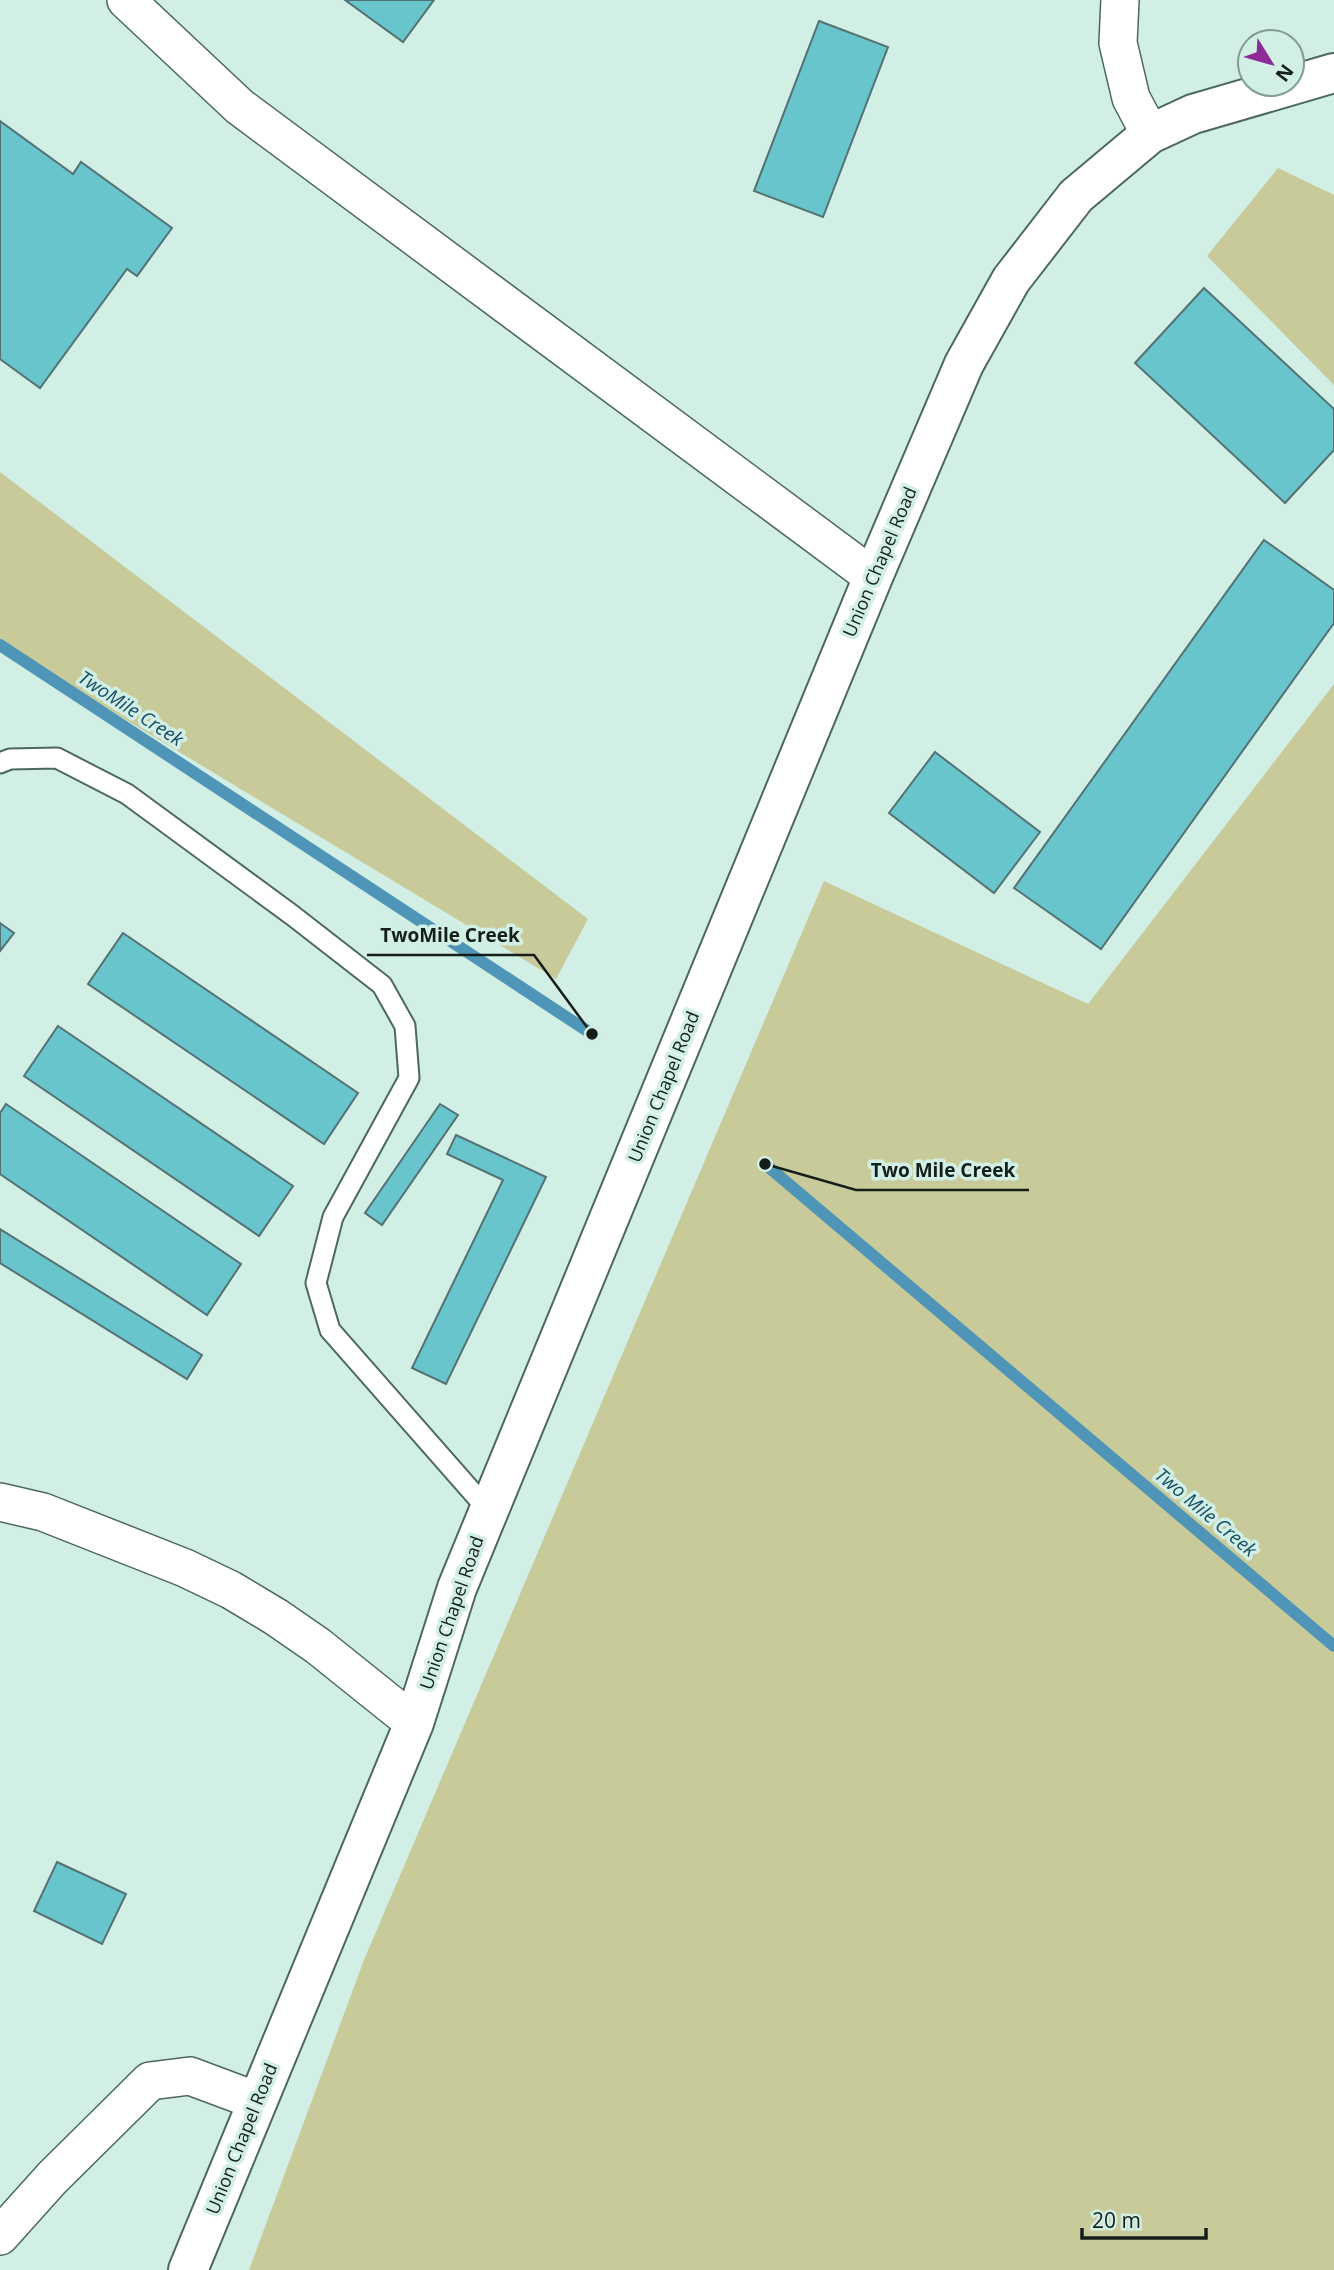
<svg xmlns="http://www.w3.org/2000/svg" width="1334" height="2270" font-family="'Open Sans',sans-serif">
<rect width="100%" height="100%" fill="#d1efe4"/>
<!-- green -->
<g fill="#c8ca9a">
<polygon points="1278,168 1334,195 1334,385 1207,256"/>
<polygon points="0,472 588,919 556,979 0,644"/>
<polygon points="1334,684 1334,2270 249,2270 364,1960 824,881 1088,1004"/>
</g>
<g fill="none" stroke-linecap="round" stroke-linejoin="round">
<!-- stream -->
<g stroke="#4f95b8" stroke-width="12">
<polyline points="0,645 592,1034"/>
<polyline points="765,1164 1334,1646"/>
</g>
</g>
<!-- building -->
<g fill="#69c5cc" stroke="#547274" stroke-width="2">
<polygon points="345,0 434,0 403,42"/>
<polygon points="819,21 888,47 823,217 754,191"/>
<polygon points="0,121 73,174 81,162 172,228 137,276 127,269 40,388 0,359"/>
<polygon points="1204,288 1334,409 1334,450 1285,503 1135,363"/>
<polygon points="1264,540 1334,590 1334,623 1101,949 1014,888"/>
<polygon points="935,752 1040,832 994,893 889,813"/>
<polygon points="0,923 14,933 0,951"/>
<polygon points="123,933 358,1093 324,1144 88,984"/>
<polygon points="58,1026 293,1186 259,1236 24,1076"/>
<polygon points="6,1104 241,1264 207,1315 0,1174 0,1113"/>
<polygon points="440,1104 458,1115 382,1225 365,1213"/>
<polygon points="456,1135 546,1177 446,1384 412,1368 503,1180 447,1154"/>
<polygon points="0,1229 202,1355 187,1379 0,1263"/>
<polygon points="57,1862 126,1894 102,1944 34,1911"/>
</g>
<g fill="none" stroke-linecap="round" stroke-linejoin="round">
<!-- lane casing -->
<g stroke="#4d685e" stroke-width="23">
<polyline id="lane" points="0,763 10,759 57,758 127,794 292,915 382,985 405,1026 409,1078 333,1217 316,1283 330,1330 489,1511"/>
</g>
<!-- street casing -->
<g stroke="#4d685e" stroke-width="40">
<g id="street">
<polyline points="126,0 240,107 873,577"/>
<polyline points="1120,0 1118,43 1131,98 1150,134"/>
<polyline points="0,1502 43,1512 185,1568 231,1590 276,1617 318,1646 414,1723"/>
<polyline points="0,2236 52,2178 150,2081 190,2076 257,2101"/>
</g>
</g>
<!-- secondary casing -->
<g stroke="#4d685e" stroke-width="42">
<polyline id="secondary" points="188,2270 414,1723 457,1588 873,577 964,364 1011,280 1076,196 1150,134 1193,114 1334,73"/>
</g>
<!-- lane -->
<use href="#lane" stroke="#fff" stroke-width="19"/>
<!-- street -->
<use href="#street" stroke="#fff" stroke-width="37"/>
<!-- secondary -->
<use href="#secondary" stroke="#fff" stroke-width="38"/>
</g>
<g text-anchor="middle" stroke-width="7" stroke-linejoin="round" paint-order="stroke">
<!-- street labels -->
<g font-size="18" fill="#141f1b" stroke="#d1efe4">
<text transform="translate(880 562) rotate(-67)" y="6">Union Chapel Road</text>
<text transform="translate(664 1087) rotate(-68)" y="6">Union Chapel Road</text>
<text transform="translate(452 1613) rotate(-71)" y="6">Union Chapel Road</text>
<text transform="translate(242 2139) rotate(-68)" y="6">Union Chapel Road</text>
</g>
<!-- water labels -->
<g font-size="19" font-style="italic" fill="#164e67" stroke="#d1efe4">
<text transform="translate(131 708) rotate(33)" y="7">TwoMile Creek</text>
<text transform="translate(1206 1512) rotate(40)" y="7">Two Mile Creek</text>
</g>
</g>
<!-- callouts -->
<path fill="none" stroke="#141f1b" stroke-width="2.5" d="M592 1034L534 955H367M765 1164L856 1190H1029"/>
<g fill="#141f1b" stroke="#d1efe4" stroke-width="2.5">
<circle cx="592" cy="1034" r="7"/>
<circle cx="765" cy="1164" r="7"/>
</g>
<g font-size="19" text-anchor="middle" font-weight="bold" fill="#141f1b" stroke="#d1efe4" stroke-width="7" stroke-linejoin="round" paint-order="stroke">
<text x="450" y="942">TwoMile Creek</text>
<text x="943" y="1177">Two Mile Creek</text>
</g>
<!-- north arrow -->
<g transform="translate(1271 63) rotate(127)"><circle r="33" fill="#d1efe4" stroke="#859c94" stroke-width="2"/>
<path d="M0-5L12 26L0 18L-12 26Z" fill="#8c2d97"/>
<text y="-10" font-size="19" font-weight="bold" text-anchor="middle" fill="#141f1b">N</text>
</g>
<!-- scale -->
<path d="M1082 2228v10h124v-10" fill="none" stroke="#141f1b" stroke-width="3.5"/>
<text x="1092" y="2228" font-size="21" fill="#141f1b" stroke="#d1efe4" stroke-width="5" paint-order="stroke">20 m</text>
</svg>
